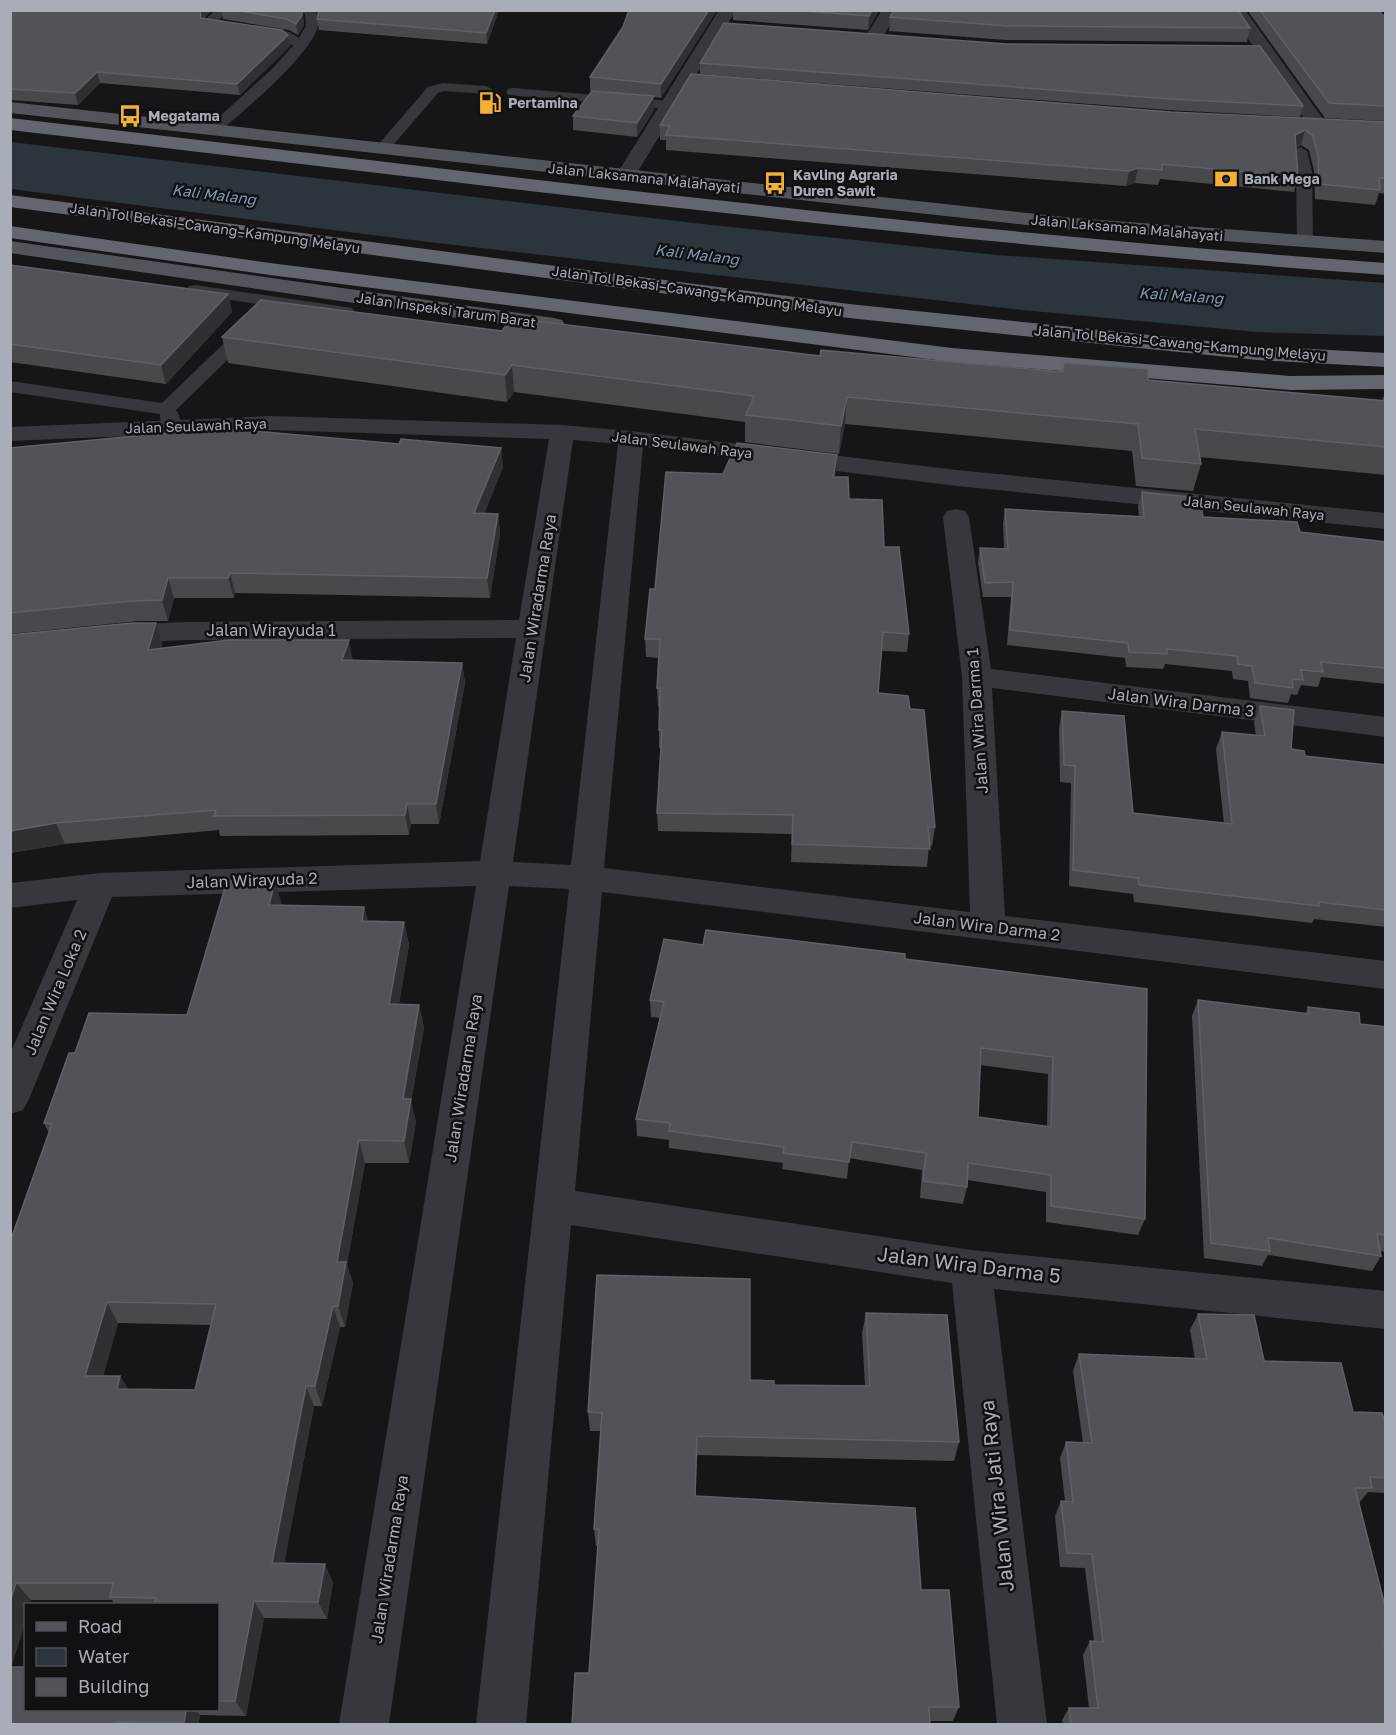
<svg xmlns="http://www.w3.org/2000/svg" width="1396" height="1735" font-family="'Golos Text',sans-serif">
<rect width="100%" height="100%" fill="#161618"/>
<!-- water -->
<polygon fill="#2c353c" points="11,142 702,224 997,255 1385,283 1385,336 1257,332 1022,310 420,241 11,189"/>
<g fill="none" stroke-linecap="round" stroke-linejoin="round">
<!-- service -->
<g fill="#37383d" fill-rule="evenodd">
<path d="M215 10H229L218 21 289 32 299 38 306 26 305 14 299 10H315L319 22C315 53 243 111 218 133H208L206 130 208 127 272 69 293 46 285 39 205 27 204 21Z"/>
<polygon points="443,83 486,86 493,90 486,94 444,91 438,93 387,152 377,152 375,149 377,146 428,87"/>
<polygon points="513,88 668,101 675,105 668,109 508,95 506,92 508,89"/>
<polygon points="1300,147 1307,151 1312,171 1313,242 1305,247 1297,242 1296,171 1293,151"/>
<polygon points="195,285 346,307 352,308 355,312 352,316 346,317 189,294 187,290 189,286"/>
<path d="M250 323 256 324 259 328 256 332 176 410C181 417 182 425 177 432H163L161 428 160 414 10 392V381L162 403 244 324Z"/>
</g>
<!-- minor -->
<g fill="#37383d" fill-rule="evenodd">
<polygon points="719,10 736,10 632,181 618,181 615,177"/>
<polygon points="882,10 899,10 880,41 868,41 865,37"/>
<polygon points="1228,10 1245,10 1328,126 1326,130 1312,130"/>
<path d="M271 416 562 425 631 431 957 470 1386 513V529L957 486 643 447 604 868 970 912 962 677 943 517 947 511 956 509 965 511 969 517 991 669 1386 717V737L992 688 1005 916 1386 961V989L602 892 575 1191 971 1250 1386 1291V1329L994 1289 1047 1724H997L952 1283 571 1225 526 1724H476L569 889 509 886 389 1724H339L476 886 112 897 29 1099 23 1110 10 1114V1054L77 900 10 908V883L100 873 480 861 516 638 188 640 114 643 104 640 100 634 104 628 114 625 188 622 519 620 549 439 271 430 10 441V427ZM573 440 618 444 571 865 513 862Z"/>
</g>
<!-- primary -->
<g fill="#53555c" fill-rule="evenodd">
<polygon points="10,102 1073,218 1386,241 1386,253 1073,230 10,113"/>
<polygon points="10,241 554,318 562,320 565,325 562,330 554,332 10,253"/>
</g>
<!-- motorway -->
<g fill="#63666e" fill-rule="evenodd">
<path d="M10 118C468 171 926 230 1386 263V275C926 242 468 183 10 130Z"/>
<polygon points="10,195 849,304 1257,346 1386,353 1386,367 1257,360 849,318 10,207"/>
<polygon points="10,226 270,263 952,348 1290,376 1386,375 1386,389 1290,390 952,362 270,275 10,238"/>
</g>
</g>
<!-- wall -->
<g fill="#47494d" fill-rule="evenodd">
<polygon points="212,10 204,18 288,35 290,46 240,95 100,83 78,105 10,100 10,12"/>
<polygon points="221,10 302,10 304,25 298,35 289,30 223,19"/>
<polygon points="316,10 468,10 473,11 474,10 499,10 487,44 319,30 317,19 318,15"/>
<polygon points="629,10 717,10 661,98 654,97 654,110 637,137 573,130 573,116 592,91 590,91 590,77 623,27"/>
<polygon points="733,10 879,10 868,30 733,20"/>
<polygon points="1247,10 1379,10 1382,15 1386,16 1386,121 1325,118"/>
<polygon points="890,17 1250,28 1247,42 1006,40 889,31"/>
<polygon points="700,63 1303,106 1300,117 1168,110 700,74"/>
<polygon points="1171,112 1386,122 1386,194 1379,193 1375,205 1315,199 1314,171 1309,150 1301,145 1296,148 1298,177 1294,192 1160,179 1158,185 1135,183 1126,186 666,150 666,140 660,140 660,125"/>
<polygon points="10,265 228,294 232,312 166,384 10,362"/>
<polygon points="502,331 820,356 1062,372 1064,363 1148,380 1382,400 1386,390 1386,475 1199,457 1201,464 1193,491 1136,486 1132,451 845,424 839,454 745,442 745,422 514,392 507,402 228,363 222,337"/>
<polygon points="399,444 501,448 503,467 484,513 498,514 500,534 490,598 235,593 234,598 174,598 168,621 138,621 10,634 10,448"/>
<polygon points="837,455 835,477 849,499 884,547 909,634 907,652 882,651 878,693 910,709 935,827 932,846 929,845 927,867 791,862 792,834 658,831 657,813 661,748 659,748 659,730 660,707 658,707 657,688 659,658 646,657 645,639 723,474"/>
<polygon points="1142,492 1203,517 1300,532 1386,542 1386,684 1321,677 1318,687 1301,685 1297,695 1291,694 1288,703 1250,698 1248,681 1233,679 1232,671 1165,664 1163,669 1126,667 1125,658 1007,645 1011,597 983,597 978,563 980,548 1004,549 1003,524 1005,509 1139,516 1138,506"/>
<polygon points="10,635 162,643 161,649 353,661 462,663 465,683 439,824 411,824 409,835 220,836 219,830 65,844 10,853"/>
<polygon points="1260,706 1291,749 1305,756 1386,765 1386,927 1314,919 1312,923 1134,902 1133,894 1069,886 1071,783 1060,782 1059,728 1062,711 1133,813 1224,824 1216,749 1222,732 1256,736 1254,723"/>
<path d="M282 905V906L364 907 368 921 404 922 409 945 399 1004 419 1005 424 1028 411 1102 416 1122 409 1163H365L347 1264 353 1283 345 1327H340L322 1406H314L284 1563 333 1582 327 1619 264 1618 246 1716 200 1715 198 1725H10V1242L49 1133 44 1123 75 1053 187 1015ZM118 1323 211 1325 195 1390 128 1389 120 1376H103ZM31 1600H112L115 1605H218V1710H26L11 1667 26 1620V1605H30Z"/>
<path d="M703 945 905 959 1147 989 1145 1219 1138 1235 1046 1222V1192L967 1180V1187L963 1204 920 1198 922 1170 849 1158 847 1179 782 1169 783 1163 669 1148V1140L637 1136 636 1119 660 1018 651 1017 650 1000ZM980 1065 1048 1074 1047 1126 978 1117Z"/>
<polygon points="1198,1000 1306,1013 1308,1007 1360,1024 1386,1027 1386,1252 1380,1251 1381,1256 1372,1271 1268,1255 1262,1266 1204,1258 1192,1016"/>
<polygon points="866,1313 959,1442 954,1461 697,1455 695,1496 921,1590 959,1707 953,1721 929,1721 598,1546 596,1546 594,1529 601,1431 590,1431 588,1412 750,1380 774,1385 865,1386 862,1333"/>
<polygon points="1198,1314 1264,1361 1353,1412 1386,1427 1386,1493 1368,1492 1359,1503 1386,1610 1386,1725 1063,1725 1062,1720 1069,1708 1089,1708 1083,1655 1090,1641 1094,1642 1085,1568 1060,1567 1055,1516 1061,1501 1065,1501 1060,1458 1066,1442 1083,1443 1073,1371 1079,1354 1195,1359 1190,1330"/>
</g>
<!-- shaded-wall -->
<g fill="#2f3033">
<polygon points="200,10 212,10 202,19 201,18"/>
<polygon points="302,10 304,25 298,35 296,24"/>
<polygon points="495,10 499,10 487,44 486,33"/>
<polygon points="709,10 717,10 661,98 661,84"/>
<polygon points="872,10 879,10 868,30 869,16"/>
<polygon points="288,35 290,46 240,95 237,84"/>
<polygon points="97,72 100,83 78,105 75,93"/>
<polygon points="654,96 654,110 637,137 637,123"/>
<polygon points="1305,130 1301,145 1291,150 1295,135"/>
<polygon points="1138,168 1135,183 1126,186 1129,171"/>
<polygon points="228,294 232,312 166,384 161,365"/>
<polygon points="512,365 514,392 507,402 505,375"/>
<polygon points="847,397 845,424 839,454 841,426"/>
<polygon points="501,448 503,467 477,533 474,513"/>
<polygon points="837,455 836,473 831,495 833,477"/>
<polygon points="498,514 500,534 490,598 487,578"/>
<polygon points="230,573 235,593 234,598 228,578"/>
<polygon points="168,578 174,598 168,621 162,600"/>
<polygon points="156,623 162,643 155,670 148,650"/>
<polygon points="349,640 353,661 342,660"/>
<polygon points="462,663 465,683 439,824 436,804"/>
<polygon points="407,804 411,824 409,835 405,815"/>
<polygon points="56,823 65,844 10,853 10,831"/>
<polygon points="275,881 282,905 275,929 269,905"/>
<polygon points="364,907 370,930 362,921"/>
<polygon points="404,922 409,945 395,1027 389,1004"/>
<polygon points="419,1005 424,1028 411,1102 416,1122 409,1163 404,1141 403,1099"/>
<polygon points="359,1140 365,1163 347,1264 353,1283 345,1327 338,1306 337,1262"/>
<polygon points="107,1302 118,1323 97,1396 85,1376"/>
<polygon points="333,1306 340,1327 322,1406 315,1386"/>
<polygon points="120,1376 132,1396 117,1389"/>
<polygon points="306,1386 314,1406 281,1581 272,1563"/>
<polygon points="697,1436 697,1455 695,1513 695,1496"/>
<polygon points="325,1564 333,1582 327,1619 318,1602"/>
<polygon points="16,1583 31,1600 30,1605 26,1605 26,1620 10,1670 10,1602"/>
<polygon points="254,1601 264,1618 246,1716 235,1701"/>
<polygon points="186,1710 196,1710 200,1715 198,1725 185,1725 184,1723"/>
</g>
<!-- building -->
<g fill="#525359" stroke="#5f6168" stroke-width="1.5" fill-rule="evenodd">
<polygon points="12,10 200,10 201,18 282,30 288,35 237,84 97,72 75,93 10,89 10,12"/>
<polygon points="233,10 302,10 302,15 296,24 287,19"/>
<polygon points="319,10 468,10 473,11 474,10 495,10 486,33 317,19"/>
<polygon points="629,10 709,10 661,84 590,77 623,27"/>
<polygon points="791,10 872,10 869,16"/>
<polygon points="894,10 1238,10 1250,28 1008,26 890,17"/>
<polygon points="1260,10 1379,10 1382,15 1386,16 1386,106 1329,103"/>
<polygon points="724,23 1007,44 1260,46 1303,106 1170,99 700,63"/>
<polygon points="691,74 1171,112 1386,122 1386,178 1379,178 1380,190 1319,184 1318,156 1313,136 1305,130 1295,135 1298,177 1162,164 1162,170 1138,168 1129,171 666,135 670,126 660,125"/>
<polygon points="592,91 654,96 637,123 573,116"/>
<polygon points="10,265 228,294 161,365 10,344"/>
<polygon points="261,300 502,331 511,318 820,356 821,350 1063,372 1064,363 1148,369 1148,380 1386,401 1386,447 1195,429 1201,464 1142,458 1138,424 847,397 841,426 746,415 754,396 512,365 505,375 222,337"/>
<polygon points="220,428 399,444 401,439 501,448 474,513 498,514 487,578 230,573 228,578 168,578 162,600 131,601 10,613 10,448"/>
<polygon points="737,443 837,455 833,477 848,477 849,499 882,500 884,547 899,547 909,634 883,632 878,693 908,696 910,709 924,710 935,827 928,827 930,849 792,844 793,815 657,813 662,730 659,730 660,688 657,688 660,639 645,639 650,589 655,589 666,472 723,474"/>
<polygon points="1142,492 1200,498 1203,517 1297,522 1300,532 1386,542 1386,668 1321,662 1323,672 1301,670 1303,680 1292,679 1293,688 1255,683 1252,666 1238,664 1237,656 1167,649 1167,654 1129,652 1128,643 1010,630 1013,582 985,583 980,548 1008,549 1005,509 1144,517"/>
<polygon points="132,623 156,623 148,650 229,640 349,640 342,660 462,663 436,804 407,804 405,815 214,816 216,810 56,823 10,831 10,635"/>
<polygon points="1260,706 1294,710 1291,749 1304,751 1305,756 1386,765 1386,910 1319,902 1319,906 1139,885 1138,878 1073,870 1075,766 1064,765 1062,711 1124,716 1133,813 1232,824 1222,732 1265,736"/>
<path d="M227 881H275L269 905 364 907 362 921 404 922 389 1004 419 1005 403 1099H411L404 1141 359 1140 337 1262H346L338 1306H333L315 1386H306L272 1563 325 1564 318 1602 254 1601 235 1701H218V1605H154L156 1598 110 1597 113 1583H16L10 1602V1242L52 1124 44 1123 69 1053H75L89 1013 187 1015ZM107 1302 216 1304 195 1390 117 1389 120 1376H85Z"/>
<path d="M706 930 905 954V959L1147 989 1145 1219 1051 1206V1175L968 1163 967 1187 923 1181 926 1153 852 1142 849 1162 783 1153 784 1147 669 1131 670 1123 636 1119 664 1002 650 1000 664 939 703 945ZM981 1048 1053 1057 1051 1127 978 1117Z"/>
<polygon points="1198,1000 1309,1014 1308,1007 1359,1013 1360,1024 1386,1027 1386,1235 1377,1234 1381,1256 1268,1238 1270,1251 1211,1243"/>
<polygon points="597,1275 750,1279 750,1380 774,1381 774,1385 870,1386 866,1313 947,1315 959,1442 697,1436 695,1496 915,1508 921,1590 949,1590 959,1707 929,1707 930,1725 572,1725 575,1673 589,1673 599,1529 594,1529 602,1413 588,1412"/>
<polygon points="1198,1314 1254,1315 1264,1361 1341,1363 1353,1412 1382,1413 1386,1427 1386,1478 1370,1477 1372,1488 1355,1488 1386,1610 1386,1646 1384,1646 1386,1652 1386,1725 1071,1725 1069,1708 1098,1708 1090,1641 1103,1642 1092,1554 1067,1553 1061,1501 1073,1502 1066,1442 1092,1443 1079,1354 1207,1359"/>
<polygon points="10,1667 26,1667 26,1710 186,1710 184,1723 114,1722 113,1725 10,1725"/>
</g>
<!-- icons -->
<defs>
<g id="fuel-bare" transform="scale(1.8)"><path d="M-5.5-6h7V0h2V4h1.3V-2.5L3-4.5l.8-.8L6-3V5H2.5V1h-1V6h-7ZM-4.2-4.7v3.2H.2V-4.7Z" fill="#f2b134" stroke="#111113" stroke-width="2.5" paint-order="stroke"/></g>
<g id="bus-bare" transform="scale(1.8)"><path d="M-5-6H5V4H4V6H2V4H-2V6H-4V4H-5ZM-3.5-4V0h7V-4ZM-3.5 1.2v1.5H-2V1.2ZM2 1.2v1.5H3.5V1.2Z" fill="#f2b134" stroke="#111113" stroke-width="2.5" paint-order="stroke"/></g>
<g id="bank-bare" transform="scale(1.8)"><path d="M-6-4H6V4H-6ZM0-2.3a2.3 2.3 0 1 0 0 4.6a2.3 2.3 0 1 0 0-4.6Z" fill="#f2b134" stroke="#111113" stroke-width="2.5" paint-order="stroke"/></g>
</defs>
<g fill-rule="evenodd">
<use href="#fuel-bare" x="490" y="103"/>
<use href="#bus-bare" x="130" y="116"/>
<use href="#bank-bare" x="1226" y="179"/>
<use href="#bus-bare" x="775" y="183"/>
</g>
<g text-anchor="middle" stroke-width="5" stroke-linejoin="round" paint-order="stroke">
<!-- far-poi labels -->
<g font-size="14" font-weight="bold" fill="#a8adb8" stroke="#111113" text-anchor="start">
<text x="508" y="108">Pertamina</text>
<text x="148" y="121">Megatama</text>
<text x="793" y="180">Kavling Agraria<tspan x="793" dy="16">Duren Sawit</tspan></text>
<text x="1244" y="184">Bank Mega</text>
</g>
<!-- far-street labels -->
<g font-size="14" fill="#a8adb8" stroke="#111113">
<text transform="translate(644 178) rotate(6)" y="5">Jalan Laksamana Malahayati</text>
<text transform="translate(215 228) rotate(8)" y="5">Jalan Tol Bekasi–Cawang–Kampung Melayu</text>
<text transform="translate(1127 228) rotate(5)" y="5">Jalan Laksamana Malahayati</text>
<text transform="translate(697 291) rotate(8)" y="5">Jalan Tol Bekasi–Cawang–Kampung Melayu</text>
<text transform="translate(446 310) rotate(8)" y="5">Jalan Inspeksi Tarum Barat</text>
<text transform="translate(1180 343) rotate(5)" y="5">Jalan Tol Bekasi–Cawang–Kampung Melayu</text>
<text transform="translate(196 426) rotate(-2)" y="5">Jalan Seulawah Raya</text>
<text transform="translate(682 445) rotate(7)" y="5">Jalan Seulawah Raya</text>
<text transform="translate(1254 508) rotate(6)" y="5">Jalan Seulawah Raya</text>
</g>
<!-- far-water labels -->
<g font-size="15" font-style="italic" fill="#7f9bb3" stroke="#111113">
<text transform="translate(214 195) rotate(7)" y="5">Kali Malang</text>
<text transform="translate(697 255) rotate(7)" y="5">Kali Malang</text>
<text transform="translate(1181 296) rotate(4)" y="5">Kali Malang</text>
</g>
<!-- street labels -->
<g font-size="16" fill="#a8adb8" stroke="#111113">
<text transform="translate(537 598) rotate(-81)" y="6">Jalan Wiradarma Raya</text>
<text x="271" y="636">Jalan Wirayuda 1</text>
<text transform="translate(1181 702) rotate(7)" y="6">Jalan Wira Darma 3</text>
<text transform="translate(977 721) rotate(-94)" y="6">Jalan Wira Darma 1</text>
<text transform="translate(252 880) rotate(-2)" y="6">Jalan Wirayuda 2</text>
<text transform="translate(987 926) rotate(7)" y="6">Jalan Wira Darma 2</text>
<text transform="translate(55 992) rotate(-67)" y="6">Jalan Wira Loka 2</text>
<text transform="translate(463 1078) rotate(-81)" y="6">Jalan Wiradarma Raya</text>
<text transform="translate(389 1559) rotate(-81)" y="6">Jalan Wiradarma Raya</text>
</g>
<!-- near-street labels -->
<g font-size="20" fill="#a8adb8" stroke="#111113">
<text transform="translate(969 1265) rotate(7)" y="7">Jalan Wira Darma 5</text>
<text transform="translate(997 1496) rotate(-96)" y="7">Jalan Wira Jati Raya</text>
</g>
</g>
<!-- border -->
<rect width="1396" height="1735" fill="none" stroke="#a8adb8" stroke-width="24"/>
<!-- legend -->
<rect x="24" y="1603" width="195" height="108" fill="#111113" stroke="#4d4f55" stroke-width="1.5"/>
<rect x="36" y="1622" width="30" height="9" fill="#53555c" stroke="#4d4f55" stroke-width="1.5"/>
<text x="78" y="1633" font-size="18" fill="#a8adb8">Road</text>
<rect x="36" y="1648" width="30" height="18" fill="#2c353c" stroke="#4d4f55" stroke-width="1.5"/>
<text x="78" y="1663" font-size="18" fill="#a8adb8">Water</text>
<rect x="36" y="1678" width="30" height="18" fill="#525359" stroke="#4d4f55" stroke-width="1.5"/>
<text x="78" y="1693" font-size="18" fill="#a8adb8">Building</text>
</svg>
